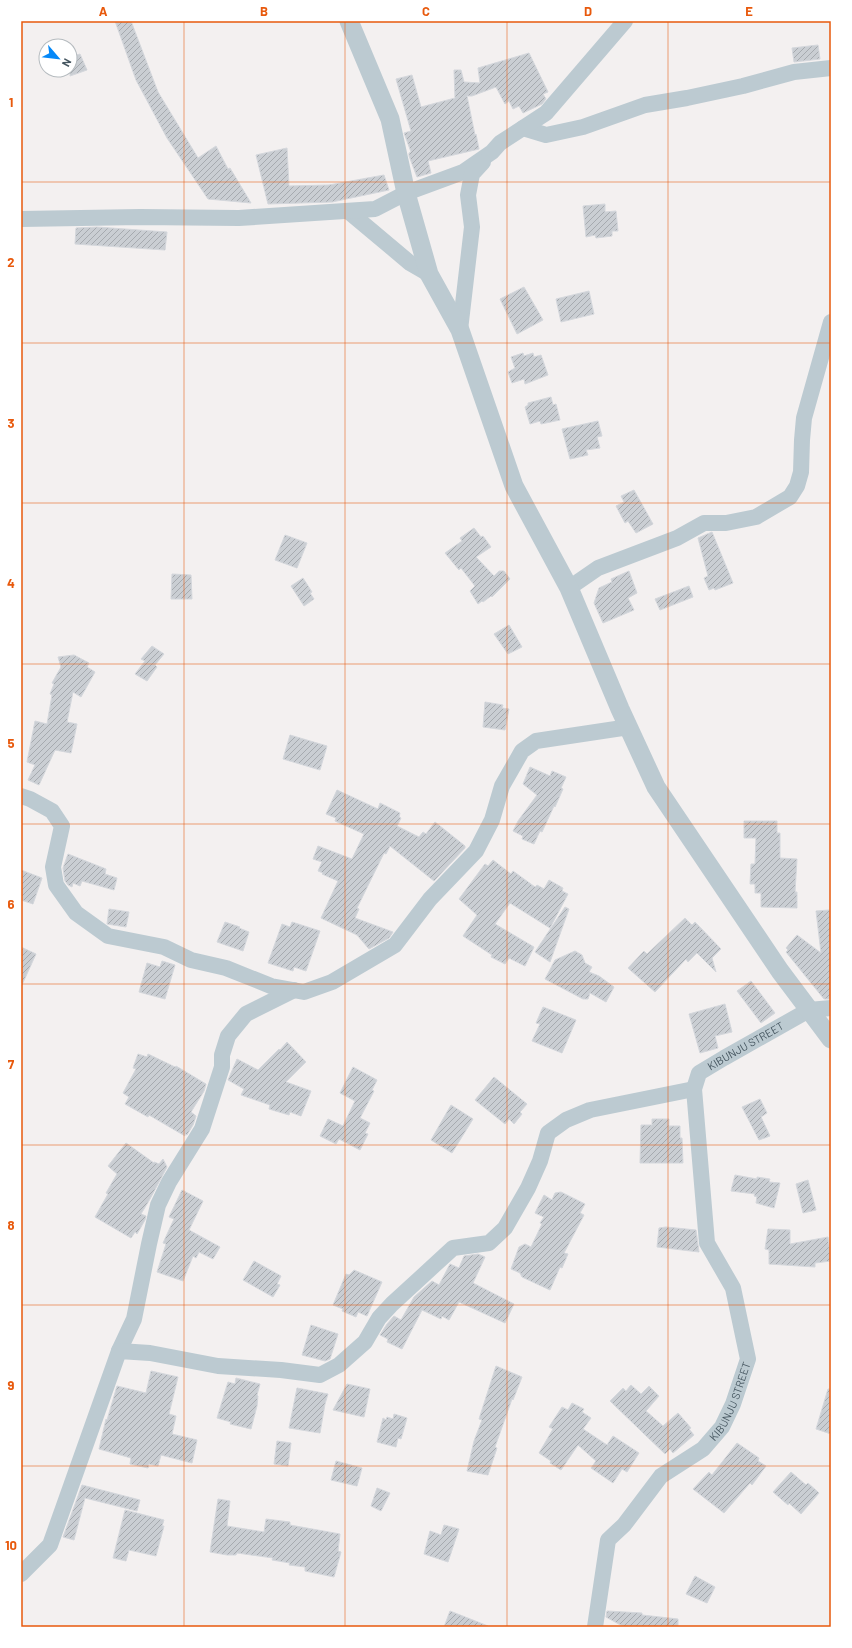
<svg xmlns="http://www.w3.org/2000/svg" width="852" height="1648" font-family="Barlow,sans-serif">
<defs>
<pattern id="building-hatch" width="6" height="6" patternUnits="userSpaceOnUse"><rect width="6" height="6" fill="#caced3"/><path d="M-1 1l2-2M0 6l6-6M5 7l2-2" fill="none" stroke="#a6aaaf"/></pattern>
</defs>
<rect width="100%" height="100%" fill="#f3f0f0"/>
<!-- building -->
<g fill="url(#building-hatch)" stroke="#d4d7dc">
<polygon points="115,21 131,21 158,92 198,158 216,146 228,169 230,168 251,203 208,199 167,138 136,80"/>
<polygon points="818,45 820,59 794,62 792,48"/>
<polygon points="529,53 548,92 543,94 546,99 542,104 523,113 519,106 513,109 509,101 505,104 496,87 472,96 467,96 475,135 476,134 479,149 428,161 431,173 417,177 409,156 409,153 411,152 404,133 411,131 396,79 412,75 421,107 455,98 454,70 461,70 464,82 480,83 478,68"/>
<polygon points="80,54 87,70 70,76 70,57"/>
<polygon points="287,148 289,186 329,185 384,175 389,190 332,202 268,204 256,155"/>
<polygon points="605,204 605,212 616,211 618,231 612,231 612,236 596,238 595,235 586,237 583,206"/>
<polygon points="97,227 167,232 165,250 75,244 76,228"/>
<polygon points="524,287 543,320 517,334 500,299"/>
<polygon points="589,291 594,314 561,322 556,299"/>
<polygon points="523,353 524,356 533,353 534,357 541,355 548,375 525,384 524,379 512,383 508,372 515,368 511,357"/>
<polygon points="551,397 553,405 556,404 560,420 541,424 540,421 530,424 525,407 528,405 528,403"/>
<polygon points="598,421 602,436 597,437 600,448 586,450 588,455 570,459 562,429"/>
<polygon points="634,490 653,524 636,533 628,521 625,523 616,506 624,502 621,496"/>
<polygon points="474,528 481,537 483,536 491,547 476,557 494,576 499,571 504,571 510,579 492,597 491,596 483,602 482,601 478,604 470,591 475,586 461,568 459,570 445,553 462,541 460,538"/>
<polygon points="712,532 733,583 715,590 714,588 709,590 704,578 708,576 698,538"/>
<polygon points="285,535 307,543 297,568 275,560"/>
<polygon points="629,571 637,593 628,598 634,610 603,623 594,603 599,588 612,582 611,579"/>
<polygon points="172,574 191,575 192,599 171,599"/>
<polygon points="303,578 312,592 310,593 314,599 304,606 291,586"/>
<polygon points="689,586 693,597 660,610 655,599"/>
<polygon points="509,625 522,647 508,654 494,634"/>
<polygon points="152,646 164,654 155,665 157,667 147,681 135,674 145,661 141,659"/>
<polygon points="74,655 89,663 87,667 95,672 81,697 73,692 67,722 77,724 71,753 55,750 39,785 28,780 35,765 27,762 35,721 47,724 52,695 50,694 54,684 52,683 61,667 58,657"/>
<polygon points="485,702 503,705 502,708 509,709 505,730 483,727"/>
<polygon points="290,735 327,746 320,770 283,759"/>
<polygon points="530,767 550,776 552,771 566,777 561,788 563,789 555,807 554,806 542,832 540,831 534,844 522,839 523,836 513,831 518,821 537,795 523,784"/>
<polygon points="337,790 378,809 380,803 400,813 399,817 401,818 397,826 419,837 423,832 426,834 435,822 465,846 465,848 434,881 390,846 386,854 384,853 357,908 359,909 355,918 393,932 389,938 369,949 357,935 321,918 338,881 322,874 323,873 318,871 322,862 313,859 318,846 352,859 364,834 335,821 336,818 326,814"/>
<polygon points="744,821 777,821 777,833 780,833 780,858 797,859 795,892 797,892 797,908 761,907 761,893 755,893 755,884 750,884 751,864 755,864 756,838 744,838"/>
<polygon points="68,854 106,869 105,874 117,878 114,890 82,881 80,886 73,883 72,887 68,885 65,881 63,868"/>
<polygon points="493,860 511,874 513,871 535,887 537,885 544,889 549,880 563,888 562,891 568,894 550,928 510,903 495,924 534,947 525,966 509,958 505,964 491,957 492,955 463,936 477,915 459,899 485,864 488,866"/>
<polygon points="21,870 42,878 33,904 21,900"/>
<polygon points="565,907 569,909 550,962 535,952"/>
<polygon points="109,909 129,912 126,927 107,924"/>
<polygon points="829,910 831,911 831,999 824,999 786,952 788,950 786,948 797,935 821,953 816,911"/>
<polygon points="685,918 692,925 695,922 721,949 712,958 716,972 697,953 688,962 686,959 655,992 628,968 644,951 647,954"/>
<polygon points="225,922 240,927 239,928 249,932 243,951 217,942"/>
<polygon points="292,922 320,931 306,971 294,967 293,971 268,963 282,924 290,927"/>
<polygon points="21,947 36,954 21,987"/>
<polygon points="575,951 582,955 585,963 592,967 589,972 599,976 614,987 606,1002 590,993 588,999 583,999 545,979 555,960"/>
<polygon points="162,961 175,965 165,999 139,992 147,963 160,967"/>
<polygon points="751,981 775,1013 761,1023 737,991"/>
<polygon points="725,1004 732,1032 715,1036 718,1048 700,1053 689,1014"/>
<polygon points="543,1007 576,1020 562,1053 532,1041 540,1024 536,1023"/>
<polygon points="287,1042 306,1062 286,1082 311,1091 301,1116 290,1112 289,1115 269,1109 270,1105 241,1095 244,1089 228,1080 237,1059 258,1070 279,1049 280,1050"/>
<polygon points="138,1054 147,1057 148,1054 175,1067 176,1066 206,1084 204,1091 191,1112 196,1116 193,1125 187,1135 185,1134 185,1136 149,1115 148,1117 125,1104 129,1097 123,1093 136,1069 133,1068"/>
<polygon points="353,1067 377,1080 372,1090 374,1091 360,1118 370,1123 365,1133 368,1134 360,1150 339,1139 336,1144 320,1136 328,1119 343,1126 355,1101 340,1093"/>
<polygon points="494,1077 527,1104 520,1112 522,1114 514,1124 509,1119 505,1124 475,1100"/>
<polygon points="760,1099 767,1113 761,1117 770,1136 759,1140 742,1107"/>
<polygon points="451,1105 473,1119 452,1153 431,1140"/>
<polygon points="652,1119 669,1119 669,1126 680,1126 680,1138 682,1138 683,1163 640,1163 641,1125 652,1125"/>
<polygon points="126,1143 154,1163 154,1162 159,1164 163,1159 167,1167 150,1199 141,1214 146,1216 145,1220 137,1234 135,1232 131,1238 95,1217 108,1194 106,1193 117,1174 108,1166"/>
<polygon points="735,1175 757,1179 757,1177 770,1179 769,1182 780,1183 774,1208 756,1203 757,1197 754,1196 755,1194 731,1191"/>
<polygon points="808,1180 816,1210 803,1213 796,1184"/>
<polygon points="182,1190 203,1201 189,1230 220,1247 213,1259 199,1252 196,1258 193,1256 183,1281 157,1272 166,1244 163,1243 174,1219 169,1217"/>
<polygon points="561,1192 585,1204 580,1213 584,1215 564,1253 568,1254 562,1268 560,1267 550,1290 522,1277 520,1273 511,1269 519,1247 525,1244 531,1247 542,1224 540,1223 544,1217 535,1213 544,1195 552,1200 555,1193"/>
<polygon points="666,1227 696,1230 699,1252 657,1247 659,1228"/>
<polygon points="768,1229 790,1230 790,1244 828,1237 831,1261 815,1263 815,1267 769,1264 769,1250 765,1249"/>
<polygon points="478,1254 485,1257 473,1283 514,1304 505,1323 459,1302 449,1320 442,1316 441,1319 422,1310 402,1349 387,1342 388,1339 380,1335 387,1324 394,1316 401,1320 414,1297 432,1281 439,1285 450,1264 459,1268 464,1256"/>
<polygon points="254,1261 281,1276 277,1284 280,1285 273,1297 243,1280"/>
<polygon points="354,1270 382,1282 367,1316 358,1312 356,1317 342,1311 343,1309 333,1305 346,1274 349,1275"/>
<polygon points="311,1325 338,1334 330,1359 325,1361 302,1355"/>
<polygon points="496,1366 522,1377 513,1400 512,1399 495,1447 497,1448 488,1475 467,1471 474,1441 482,1420 479,1419"/>
<polygon points="151,1371 178,1377 169,1414 176,1416 172,1434 197,1440 192,1463 161,1455 158,1466 149,1464 148,1468 130,1464 131,1458 99,1449 106,1419 107,1420 117,1386 146,1393"/>
<polygon points="236,1378 260,1384 257,1395 258,1396 257,1406 251,1429 230,1424 231,1422 217,1418 228,1382 235,1384"/>
<polygon points="347,1384 370,1389 364,1417 333,1410"/>
<polygon points="631,1385 641,1394 649,1386 659,1396 646,1411 663,1426 678,1413 691,1428 689,1429 694,1435 673,1453 670,1449 665,1454 610,1401 623,1388 626,1391"/>
<polygon points="297,1388 328,1394 325,1404 320,1433 289,1428"/>
<polygon points="828,1389 831,1389 831,1434 816,1429"/>
<polygon points="572,1403 584,1409 582,1412 591,1418 583,1429 607,1445 613,1436 639,1453 627,1472 622,1469 613,1483 591,1468 596,1461 578,1445 561,1470 550,1463 551,1461 539,1453 553,1429 549,1427 562,1407 568,1410"/>
<polygon points="394,1414 407,1418 401,1439 398,1438 396,1447 377,1442 383,1418 386,1420 387,1417 393,1419"/>
<polygon points="277,1441 291,1443 288,1466 274,1464"/>
<polygon points="737,1443 759,1458 758,1461 766,1466 752,1485 750,1483 724,1513 693,1489 709,1472 712,1475"/>
<polygon points="336,1461 362,1468 357,1486 331,1480"/>
<polygon points="791,1472 806,1485 808,1483 819,1493 801,1514 789,1503 788,1505 773,1492"/>
<polygon points="82,1485 140,1500 137,1511 85,1498 74,1540 63,1537"/>
<polygon points="377,1488 390,1493 381,1511 371,1506"/>
<polygon points="218,1499 230,1501 227,1526 264,1532 266,1519 290,1522 290,1525 340,1534 338,1551 341,1552 334,1577 305,1571 305,1567 289,1565 290,1563 272,1560 273,1558 237,1553 236,1555 227,1555 210,1552"/>
<polygon points="125,1510 164,1520 162,1526 164,1526 156,1556 129,1550 126,1561 113,1558"/>
<polygon points="444,1525 459,1529 448,1562 424,1554 430,1531 441,1535"/>
<polygon points="695,1576 715,1587 707,1603 686,1594"/>
<polygon points="450,1611 488,1626 488,1627 444,1627"/>
<polygon points="607,1611 642,1613 642,1615 678,1619 678,1627 624,1627 606,1617"/>
</g>
<g fill="none" stroke-linecap="round" stroke-linejoin="round">
<!-- minor -->
<g stroke="#bccad1" stroke-width="16">
<polyline points="523,128 546,135 583,127 645,105 687,98 743,86 794,72 831,68"/>
<polyline points="348,211 410,263 429,274"/>
<polyline points="21,219 140,217 239,218 375,209 406,193 463,172 492,152 500,143 546,113 625,21"/>
<polyline points="460,330 472,227 468,195 472,174 483,162"/>
<polyline points="569,588 598,568 677,538 704,523 726,523 756,517 790,497 797,486 801,472 802,440 804,418 831,322"/>
<polyline points="21,796 30,799 52,811 62,826 53,867 56,885 76,913 108,936 164,947 191,960 226,968 271,986 304,992 332,982 395,945 430,899 476,851 492,820 502,786 522,751 536,741 629,727"/>
<polyline points="119,1351 134,1319 149,1244 158,1205 169,1182 202,1129 222,1067 222,1055 228,1036 246,1014 294,990"/>
<polyline points="21,1574 50,1545 119,1351 150,1353 218,1366 281,1370 320,1375 339,1365 365,1342 379,1318 392,1304 453,1248 489,1243 505,1228 528,1188 540,1161 548,1133 566,1120 590,1110 694,1089"/>
<path id="s1" d="M595 1627 608 1540 624 1525 661 1476 703 1449 722 1427 733 1404 748 1359 733 1288 707 1243 694 1089 699 1073 724 1058 809 1010 831 1008"/>
</g>
<!-- tertiary -->
<polyline stroke="#bccad1" stroke-width="19" points="349,21 390,119 406,193 429,274 460,330 514,486 569,588 620,709 656,787 780,971 831,1039"/>
</g>
<!-- grid -->
<path fill="none" stroke="#e8590c" stroke-width="1" stroke-opacity="0.55" d="M184 21V1627M345 21V1627M507 21V1627M668 21V1627M21 182H831M21 343H831M21 503H831M21 664H831M21 824H831M21 984H831M21 1145H831M21 1305H831M21 1466H831"/>
<g text-anchor="middle" stroke-width="4" stroke-linejoin="round" paint-order="stroke">
<!-- street labels -->
<g font-size="11" fill="#465660" stroke="#fff">
<text dy="4" stroke="none"><textPath href="#s1" startOffset="673">KIBUNJU STREET</textPath></text>
<text dy="4" stroke="none"><textPath href="#s1" startOffset="277">KIBUNJU STREET</textPath></text>
</g>
</g>
<!-- border -->
<rect width="852" height="1648" fill="none" stroke="#ffffff" stroke-width="44"/>
<!-- north arrow -->
<g transform="translate(58 58) rotate(118)"><circle r="19" fill="#ffffff" stroke="#b5bbbf"/>
<path d="M0-3L7 15L0 10L-7 15Z" fill="#0588f8"/>
<text y="-6" font-size="11" font-weight="bold" text-anchor="middle" fill="#465660">N</text>
</g>
<rect x="22" y="22" width="808" height="1604" fill="none" stroke="#e8590c" stroke-width="1.5"/>
<g font-size="13" text-anchor="middle" font-weight="bold" fill="#e8590c">
<text x="103" y="16">A</text>
<text x="264" y="16">B</text>
<text x="426" y="16">C</text>
<text x="588" y="16">D</text>
<text x="749" y="16">E</text>
<text x="11" y="107">1</text>
<text x="11" y="267">2</text>
<text x="11" y="428">3</text>
<text x="11" y="588">4</text>
<text x="11" y="748">5</text>
<text x="11" y="909">6</text>
<text x="11" y="1069">7</text>
<text x="11" y="1230">8</text>
<text x="11" y="1390">9</text>
<text x="11" y="1550">10</text>
</g>
</svg>
